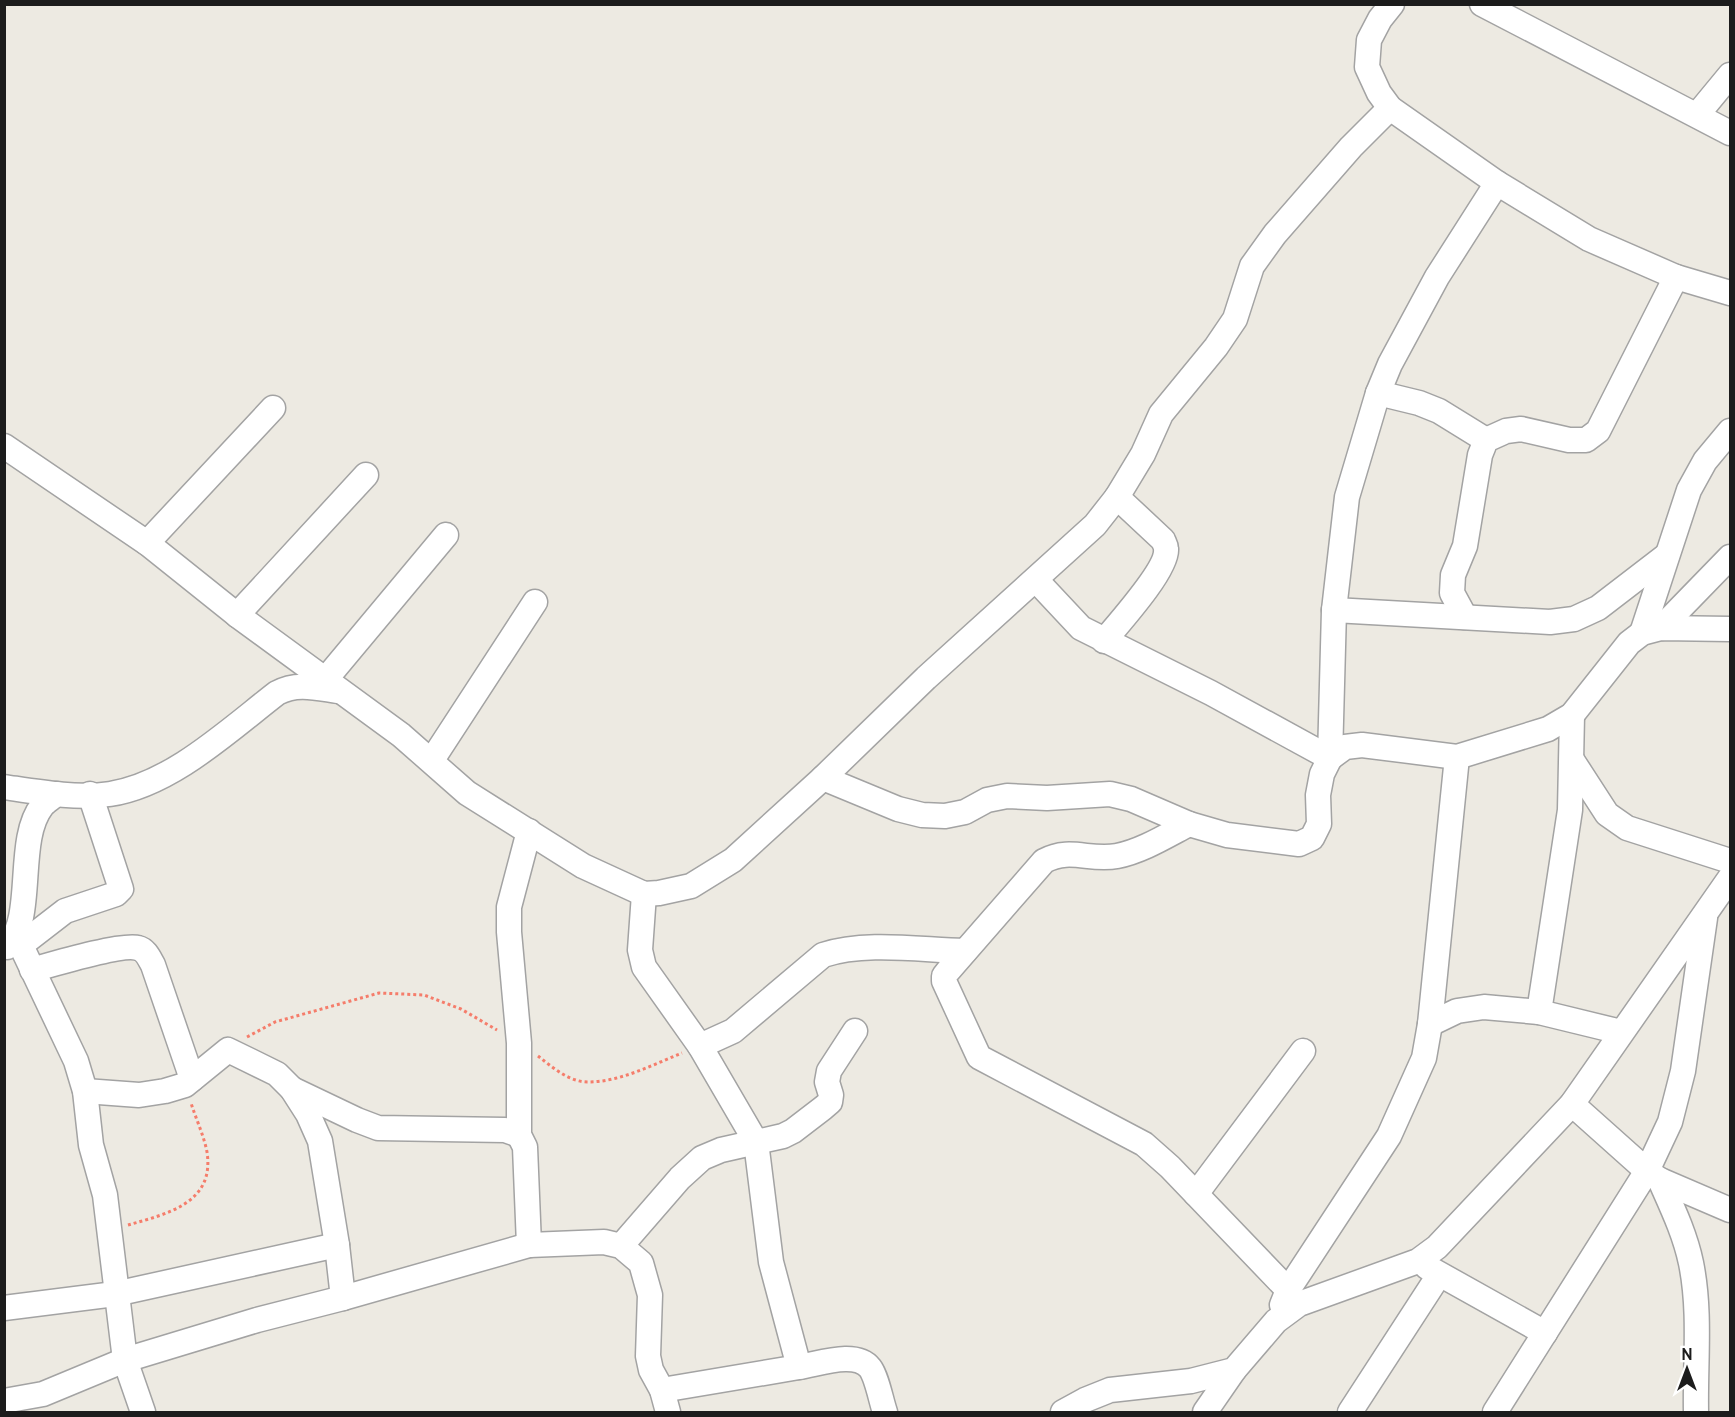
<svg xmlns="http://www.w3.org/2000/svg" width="1735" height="1417" font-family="Overpass,sans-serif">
<rect width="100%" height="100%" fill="#edeae2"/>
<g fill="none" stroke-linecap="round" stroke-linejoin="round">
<!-- minor casing -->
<g stroke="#a3a3a3" stroke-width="27">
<g id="minor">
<polyline points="1392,4 1380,19 1369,40 1367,67 1379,93 1390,108 1497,183 1589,239 1676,277 1730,293"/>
<polyline points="1482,4 1730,133"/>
<polyline points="1697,115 1730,75"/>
<polyline points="1378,393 1419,403 1439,411 1486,440"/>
<polyline points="4,446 147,543 237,615 401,735 467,793 583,866 644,894 659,893 691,886 733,860 823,778 926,678 1095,525 1117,497 1143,454 1161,414 1216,347 1235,319 1252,266 1275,234 1351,147 1390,108"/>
<polyline points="147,543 273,408"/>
<polyline points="1036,580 1081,628 1211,693 1330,758"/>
<polyline points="1334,610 1550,622 1574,619 1598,608 1667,555"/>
<polyline points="237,615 366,475"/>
<polyline points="1465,617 1452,593 1453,575 1465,546 1480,455 1486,440 1506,431 1521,429 1569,440 1586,440 1598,431 1676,277"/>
<polyline points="1661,628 1730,557"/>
<polyline points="1642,633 1689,490 1705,461 1730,431"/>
<path d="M1104 641C1118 624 1168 569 1166 549 1166 545 1164 543 1163 540L1117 497"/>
<polyline points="325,680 446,535"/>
<polyline points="1572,715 1570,810 1539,1012 1621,1032"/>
<polyline points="1330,758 1345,747 1362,745 1457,757 1548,729 1572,715 1629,643 1642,633 1661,628 1730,629"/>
<polyline points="432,760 535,602"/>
<polyline points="1572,760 1607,814 1627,828 1730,861"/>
<polyline points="823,778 898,809 922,815 945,816 965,812 987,800 1007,796 1047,798 1110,794 1131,799 1189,824 1227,835 1299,844 1312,838 1319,824 1318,795 1322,774 1330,758 1334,610 1347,497 1378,393 1390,364 1437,277 1497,183"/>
<path d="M4 787C38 792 76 799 110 794 171 785 229 730 277 693 297 682 317 688 338 691"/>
<path d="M1189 824C1166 836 1142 851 1117 856 1089 861 1070 847 1044 861L948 971 944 976V981L979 1057 1144 1144 1170 1167 1288 1290"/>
<polyline points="529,831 509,907 509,932 519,1043 519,1135 525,1147 529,1245"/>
<path d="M644 894 640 950 644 967 700 1046 756 1142 771 1262 799 1367C819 1364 856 1350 870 1368 877 1377 881 1401 885 1412"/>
<polyline points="16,935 76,1061 85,1091 91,1145 105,1195 125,1360 143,1412"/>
<polyline points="21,945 65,911 116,894 121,889 90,794"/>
<path d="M7 947C36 918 15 840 42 806 45 802 52 798 56 794"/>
<path d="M32 970C50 965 123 943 138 948 146 950 149 958 153 965L192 1079"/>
<polyline points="1430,1024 1457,1011 1484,1007 1539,1012"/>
<path d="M700 1046 733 1031 823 955C866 941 920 950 965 951"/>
<polyline points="292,1089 357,1120 378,1128 505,1130 519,1135"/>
<polyline points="85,1091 139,1095 165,1091 185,1085 228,1050 277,1074 292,1089 308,1114 320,1141 337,1245 343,1298"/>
<polyline points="1572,1104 1647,1171 1660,1180 1730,1210"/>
<path d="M1660 1180C1672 1207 1685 1234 1691 1263 1701 1312 1695 1363 1696 1412"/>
<polyline points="1196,1194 1303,1051"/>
<polyline points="621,1246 680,1178 702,1158 721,1150 783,1136 793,1131 823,1108 830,1102 831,1095 827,1082 829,1071 855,1031"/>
<polyline points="1427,1267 1545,1333"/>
<polyline points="1282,1305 1288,1290 1389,1136 1424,1058 1430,1024 1457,757"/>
<polyline points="4,1308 115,1294 337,1245"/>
<polyline points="662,1390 799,1367"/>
<polyline points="4,1401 43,1394 125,1360 257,1320 343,1298 529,1245 604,1242 621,1246 641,1263 650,1295 648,1356 651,1370 662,1390 668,1412"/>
<polyline points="1063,1412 1085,1400 1110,1390 1191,1381 1234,1370 1276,1321 1299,1304 1418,1261 1437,1247 1572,1104 1730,878"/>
<polyline points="1205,1412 1234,1370"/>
<polyline points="1350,1412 1439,1275"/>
<polyline points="1495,1412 1647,1171 1670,1122 1683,1071 1705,918"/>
</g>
</g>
<!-- path -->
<g stroke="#f57d6b" stroke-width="3" stroke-dasharray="3 3" stroke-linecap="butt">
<polyline points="247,1037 275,1022 379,993 424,995 461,1009 497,1030"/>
<path d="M538 1056C552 1067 569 1082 588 1082 620 1082 652 1065 682 1053"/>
<path d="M128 1225C166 1214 215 1204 207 1152 204 1136 196 1119 191 1103"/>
</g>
<!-- minor -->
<use href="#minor" stroke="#fff" stroke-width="24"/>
</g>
<!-- border -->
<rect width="1735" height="1417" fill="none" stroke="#1c1c1c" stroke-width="12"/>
<!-- north arrow -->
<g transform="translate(1687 1369)" stroke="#ffffff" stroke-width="4.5" paint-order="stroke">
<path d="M0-4.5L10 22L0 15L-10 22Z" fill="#1c1c1c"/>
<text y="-9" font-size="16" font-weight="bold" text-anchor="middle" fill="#1c1c1c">N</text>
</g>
</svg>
